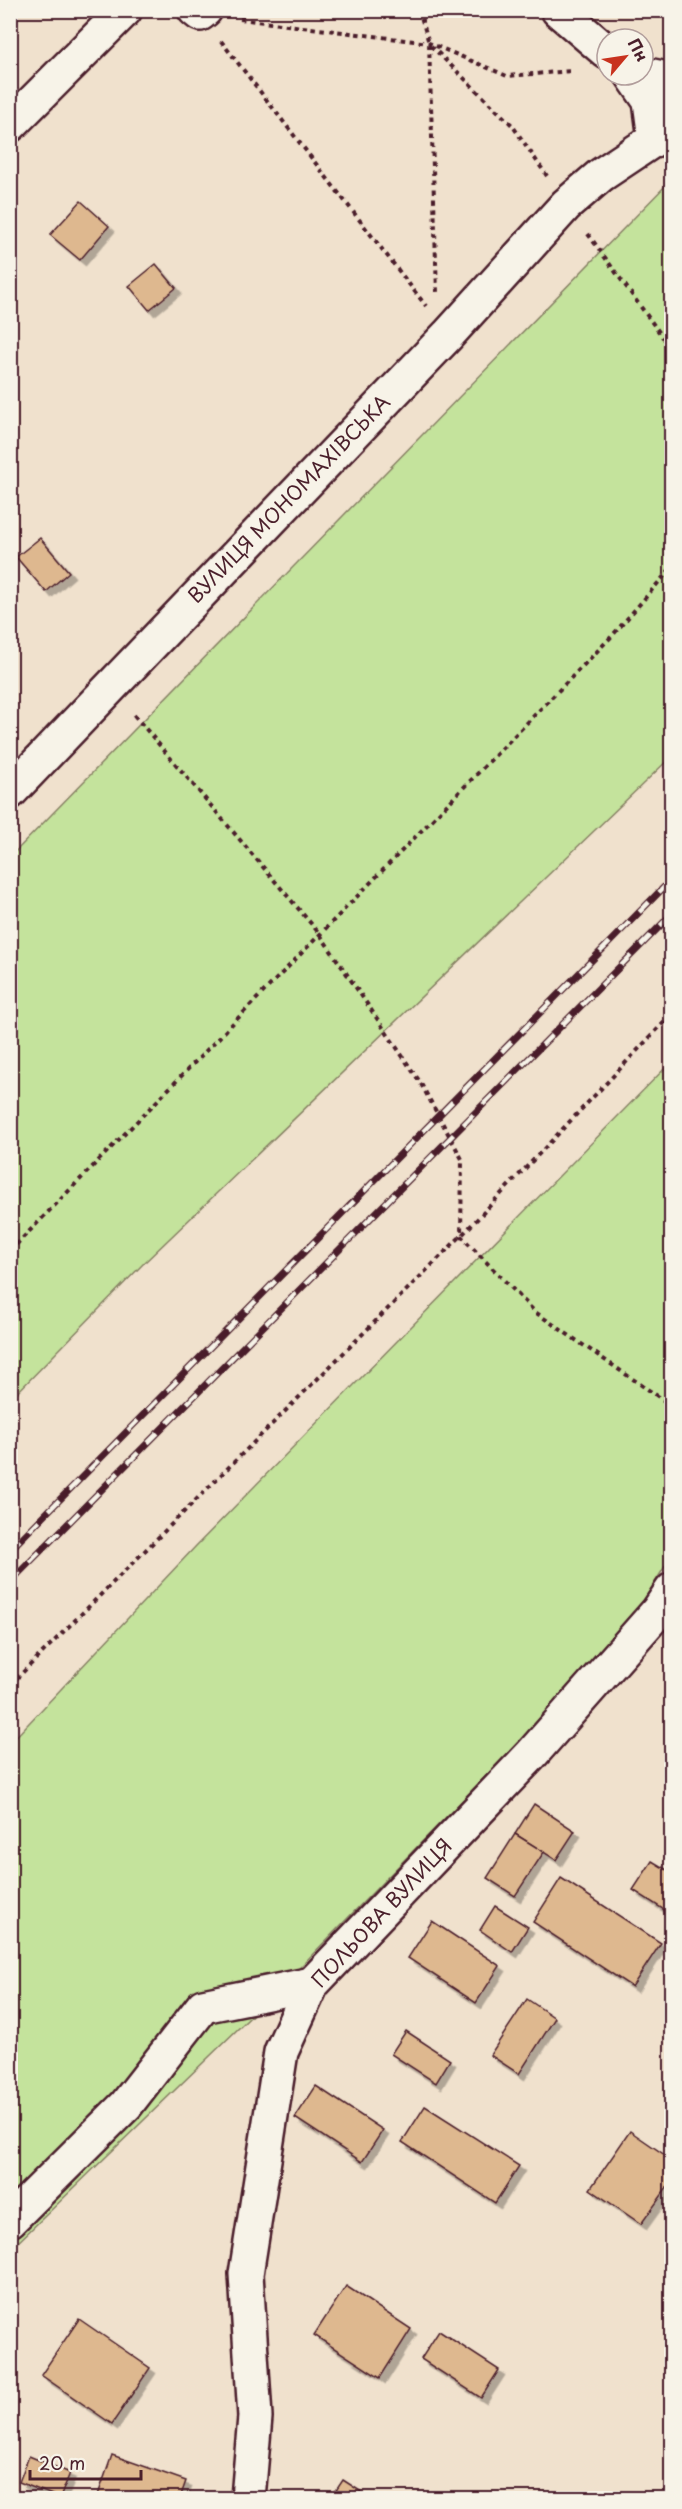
<svg xmlns="http://www.w3.org/2000/svg" width="682" height="2509" font-family="'Playpen Sans',sans-serif">
<defs>
<filter id="shadow"><feDropShadow dx="5.5" dy="5.5" stdDeviation="0" flood-color="#0004"/></filter>
</defs>
<rect width="100%" height="100%" fill="#f0e1cd"/>
<filter id="ink" filterUnits="userSpaceOnUse"><feTurbulence type="fractalNoise" baseFrequency=".0167" numOctaves="2"/><feDisplacementMap in="SourceGraphic" scale="12" xChannelSelector="R" yChannelSelector="G"/><feConvolveMatrix kernelMatrix="1 2 1 2 8 2 1 2 1" color-interpolation-filters="sRGB"/></filter>
<g filter="url(#ink)">
<!-- green -->
<g fill="#c4e39c" stroke="#878164" stroke-width="1.5">
<polygon points="671,180 671,757 144,1263 11,1399 11,856"/>
<polygon points="671,1062 671,1557 619,1639 275,1993 11,2249 11,1742 196,1546"/>
</g>
<!-- building -->
<g fill="#deb88f" stroke="#4a1f2b" stroke-width="1.5" filter="url(#shadow)">
<polygon points="81,201 109,226 80,260 50,235"/>
<polygon points="156,264 176,288 149,310 129,286"/>
<polygon points="40,538 69,572 46,592 16,557"/>
<polygon points="534,1804 575,1831 556,1860 515,1834"/>
<polygon points="515,1834 544,1852 515,1896 487,1878"/>
<polygon points="652,1861 672,1873 672,1915 633,1890"/>
<polygon points="561,1878 661,1943 632,1987 533,1922"/>
<polygon points="495,1906 528,1927 512,1952 480,1930"/>
<polygon points="432,1921 500,1966 476,2003 408,1958"/>
<polygon points="527,1999 555,2018 519,2074 490,2055"/>
<polygon points="406,2031 450,2060 436,2083 391,2054"/>
<polygon points="316,2086 383,2130 362,2162 295,2118"/>
<polygon points="425,2106 519,2166 495,2203 402,2142"/>
<polygon points="630,2131 672,2160 672,2181 641,2224 590,2189"/>
<polygon points="346,2286 411,2329 380,2378 314,2335"/>
<polygon points="79,2319 150,2368 112,2424 41,2375"/>
<polygon points="439,2331 499,2370 481,2398 421,2359"/>
<polygon points="112,2455 186,2481 180,2498 97,2498"/>
<polygon points="29,2456 70,2473 60,2498 19,2482"/>
<polygon points="343,2480 371,2498 331,2498"/>
</g>
<g fill="none" stroke-linecap="round" stroke-linejoin="round">
<!-- minor casing -->
<g stroke="#4a1f2b" stroke-width="38">
<g id="minor">
<polyline points="195,10 200,14 205,10"/>
<polyline points="558,10 607,52"/>
<polyline points="643,74 672,80"/>
<polyline points="632,75 650,101 655,139"/>
<polyline points="10,125 125,10"/>
<polyline points="10,792 448,335 566,205 601,175 655,139 672,122"/>
<polyline points="10,2220 126,2105 203,2006 312,1984"/>
<polyline points="248,2498 255,2417 246,2274 281,2052 312,1984 531,1755 658,1611 672,1590"/>
</g>
</g>
<!-- path -->
<g stroke="#4a1f2b" stroke-width="4" stroke-dasharray="4.5 4.5" stroke-linecap="butt">
<polyline points="419,10 429,43 437,293"/>
<polyline points="240,19 429,43 507,76 572,71"/>
<polyline points="221,41 426,306"/>
<polyline points="431,46 512,125 547,176"/>
<polyline points="588,234 672,350"/>
<polyline points="134,715 319,933 420,1082 462,1159 461,1236 535,1312 672,1406"/>
<polyline points="10,1251 612,636 672,567"/>
<polyline points="10,1685 461,1236 672,1014"/>
</g>
<!-- minor -->
<use href="#minor" stroke="#f7f3e8" stroke-width="33"/>
<!-- rail casing -->
<g stroke="#4a1f2b" stroke-width="7">
<g id="rail">
<polyline points="10,1550 672,879"/>
<polyline points="10,1582 672,914"/>
</g>
</g>
<!-- rail -->
<use href="#rail" stroke="#f7f3e8" stroke-width="4.5" stroke-dasharray="14" stroke-linecap="butt"/>
</g>
</g>
<g text-anchor="middle" stroke-width="4.5" stroke-linejoin="round" paint-order="stroke">
<!-- street labels -->
<g font-size="20" fill="#4a1f2b" stroke="#f7f3e8">
<text transform="translate(289 499) rotate(-46)" y="7">ВУЛИЦЯ МОНОМАХІВСЬКА</text>
<text transform="translate(382 1913) rotate(-47)" y="7">ПОЛЬОВА ВУЛИЦЯ</text>
</g>
</g>
<!-- margin -->
<rect width="682" height="2509" fill="none" stroke="#f7f3e8" stroke-width="36"/>
<rect x="18" y="18" width="646" height="2473" fill="none" stroke="#4a1f2b" stroke-width="2" filter="url(#ink)"/>
<!-- north arrow -->
<g transform="translate(625 57) rotate(61)"><circle r="28" fill="#f7f3e8" stroke="#b29e9c" stroke-width="1.5"/>
<path d="M0-4.5L10 22L0 15L-10 22Z" fill="#c8321e"/>
<text y="-9" font-size="16" font-weight="bold" text-anchor="middle" fill="#4a1f2b">Пн</text>
</g>
<!-- scale -->
<path d="M30 2470v9h111v-9" fill="none" stroke="#4a1f2b" stroke-width="3"/>
<text x="39" y="2470" font-size="18" fill="#4a1f2b" stroke="#f7f3e8" stroke-width="4.5" paint-order="stroke">20 m</text>
</svg>
